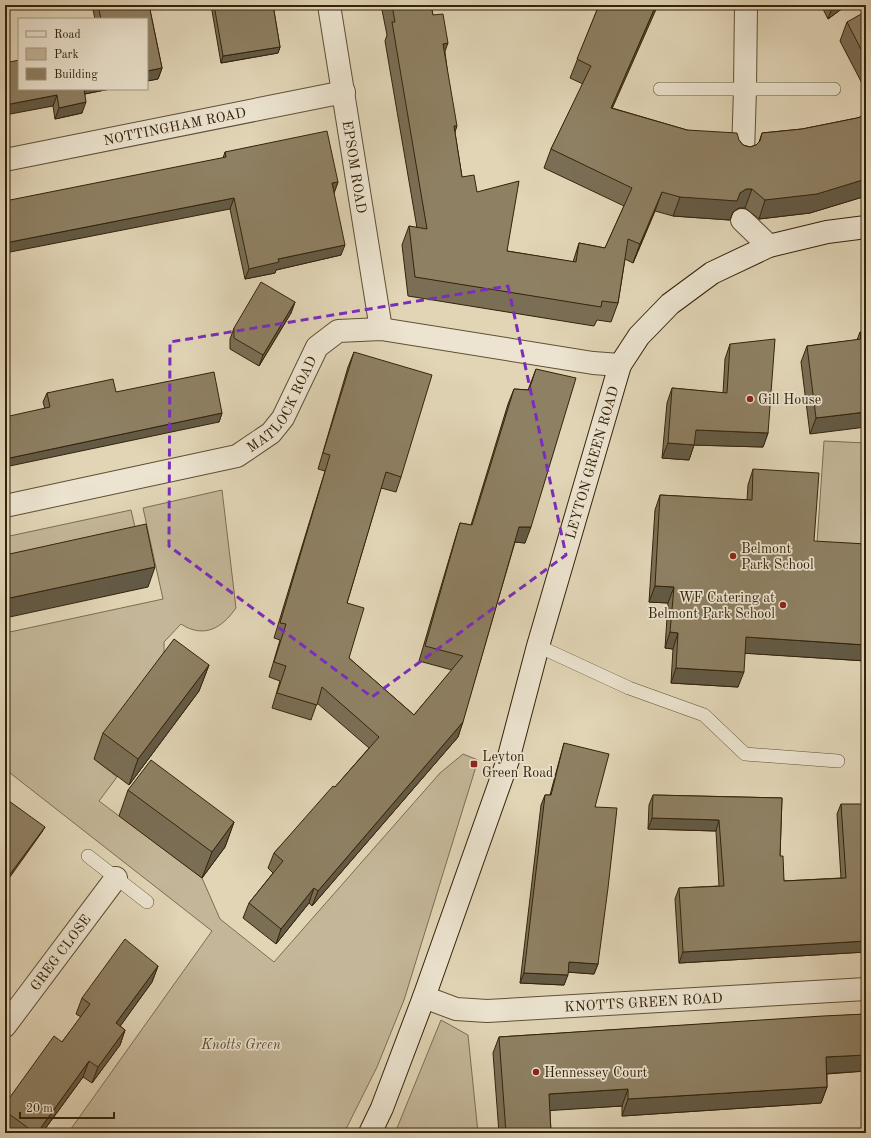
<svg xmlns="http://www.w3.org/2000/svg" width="871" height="1138" font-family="'Old Standard TT',serif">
<rect width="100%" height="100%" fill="#e1d5b6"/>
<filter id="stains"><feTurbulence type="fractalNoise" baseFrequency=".005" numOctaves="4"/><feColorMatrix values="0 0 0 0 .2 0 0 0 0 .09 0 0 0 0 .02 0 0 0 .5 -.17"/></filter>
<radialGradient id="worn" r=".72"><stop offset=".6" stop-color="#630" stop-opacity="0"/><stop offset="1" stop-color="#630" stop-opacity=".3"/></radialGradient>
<!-- green -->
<g fill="#c4b799" stroke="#7c6d52">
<polygon points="824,441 866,443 866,546 817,543"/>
<path d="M222 490 236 608C222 628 204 639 181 624L164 642V665L94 759 117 777 99 801 202 878 220 919 274 962 440 773 463 754 478 760 404 1000 377 1067 344 1133H68L212 931 5 769V633L163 599 143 508Z"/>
<polygon points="131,510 139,544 5,573 5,537"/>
<polygon points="441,1020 468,1035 478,1133 395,1133"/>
</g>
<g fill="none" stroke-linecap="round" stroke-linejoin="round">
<!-- lane casing -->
<g stroke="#5f5035" stroke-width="14">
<g id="lane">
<polyline points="660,89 834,89"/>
<polyline points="538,646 629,688 704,715 745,754 838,761"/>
<polyline points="88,856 147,902"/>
</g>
</g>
<!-- street casing -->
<g stroke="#5f5035" stroke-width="24">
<g id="street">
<path id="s1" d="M329 5 381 329"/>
<polyline points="743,153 745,89 746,5"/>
<path id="s2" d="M5 160 344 92"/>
<polyline points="742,220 769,246"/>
<path id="s3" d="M5 506 237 456 271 433 283 418 317 347 338 331 381 329 593 363 620 365"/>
<path id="s4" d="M424 997 456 1009 487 1011 866 989"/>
<path id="s5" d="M5 1026 116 878"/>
</g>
</g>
<!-- secondary casing -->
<g stroke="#34230a" stroke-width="24">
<g id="secondary">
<path id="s6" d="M370 1133 382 1108 424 997 508 760 538 646 620 365 639 336 670 304 712 273 769 246 827 232 866 227"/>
</g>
</g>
<!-- lane -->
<use href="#lane" stroke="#ece4d0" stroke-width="13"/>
<!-- street -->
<use href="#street" stroke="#ece4d0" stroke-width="22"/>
<!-- secondary -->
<use href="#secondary" stroke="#ece4d0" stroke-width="22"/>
</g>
<!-- wall -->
<g fill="#7a6e55" stroke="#34230a">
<polygon points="92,5 149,5 162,68 158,79 147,81 147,19 95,19"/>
<polygon points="211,5 273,5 280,47 278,53 221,63"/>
<polygon points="381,5 431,5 433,15 445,52 455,133 462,177 477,192 507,251 573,262 579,243 605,248 624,206 544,168 551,149 583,84 570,78 599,5 612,108 687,130 739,140 743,145 750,147 756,145 759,142 762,133 802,129 857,118 866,115 866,196 810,213 759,219 745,208 739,208 733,212 730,220 673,216 655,211 633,263 625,259 618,303 611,322 597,320 594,326 408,296 402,245 409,226 417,228 385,41 387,35"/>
<polygon points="821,5 847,5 828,19"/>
<polygon points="861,5 866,5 866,10"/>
<polygon points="866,18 866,91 840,41 847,22"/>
<polygon points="19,60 110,89 85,94 82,113 55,119 53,106"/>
<polygon points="225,152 338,182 334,193 341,255 276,270 275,273 245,279 230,209 223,158"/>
<polygon points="295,302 291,313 259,366 230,349 230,339 234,328"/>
<polygon points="860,332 866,332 810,434 801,362 807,346 857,340"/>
<polygon points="730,344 768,433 763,447 694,445 689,460 662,458 667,403 672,388 723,393 725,359"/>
<polygon points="354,352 401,477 396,492 381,488 347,603 349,658 414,715 452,670 419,661 455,539 460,523 471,525 508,404 514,389 528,390 536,369 525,543 515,542 458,737 312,906 309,903 276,944 243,918 249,903 273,873 268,868 274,853 335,787 369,748 317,703 311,720 272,708 280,681 269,677 280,640 274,638 325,471 318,469 348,367"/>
<polygon points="116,392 222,413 219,422 45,409 43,402 47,393"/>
<polygon points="753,469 814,541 866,661 745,653 738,687 671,683 673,649 665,648 668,603 649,602 655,510 660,495 747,500 748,485"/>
<polygon points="209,665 199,691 129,785 94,759 103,733"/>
<polygon points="564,743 595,807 598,964 594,974 568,972 564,985 520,983 541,805 545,795 550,795 561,754"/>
<polygon points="128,790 234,822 225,847 202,878 119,816"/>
<polygon points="653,795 782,798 780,856 784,881 841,878 837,814 841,804 866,952 679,963 675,899 679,888 719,886 716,831 648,829 649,805"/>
<polygon points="158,966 152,982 120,1026 125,1030 120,1045 92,1083 83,1077 42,1133 7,1133 5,1131 5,1104 62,1042 81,1017 76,1014 82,998"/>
<polygon points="866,1014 866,1071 827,1074 827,1087 821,1103 622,1116 622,1106 550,1110 551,1133 499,1133 493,1053 499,1037"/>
</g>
<!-- shaded-wall -->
<g fill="#635a45" stroke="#34230a">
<polygon points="656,5 658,5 604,127 611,108"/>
<polygon points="833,5 847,5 828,19"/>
<polygon points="448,43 441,62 443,44"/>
<polygon points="280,47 278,53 221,63 223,56"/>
<polygon points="162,68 158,79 147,81 147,71"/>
<polygon points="81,89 110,89 79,95"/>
<polygon points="57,95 53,106 5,115 5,105"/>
<polygon points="86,102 82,113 55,119 59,108"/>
<polygon points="454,126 457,126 451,144"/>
<polygon points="866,179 866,196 810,213 759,219 765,200"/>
<polygon points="338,182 334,193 332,183"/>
<polygon points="746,189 752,189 745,208 739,208 733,212 730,220 673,216 680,197 740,193"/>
<polygon points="662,192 655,211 633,263 640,244"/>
<polygon points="234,198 230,209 5,253 5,243"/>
<polygon points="345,245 341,255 276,270 275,273 245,279 249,269 278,259"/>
<polygon points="295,302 291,313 259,366 263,355"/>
<polygon points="866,412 866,427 810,434 816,418"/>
<polygon points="222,413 219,422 5,467 5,459"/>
<polygon points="696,430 768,433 763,447 690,445"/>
<polygon points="668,443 694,445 689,460 662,458"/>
<polygon points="519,527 531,527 525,543 514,542"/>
<polygon points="155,567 148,587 5,618 5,599"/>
<polygon points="655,586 674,587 668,603 649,602"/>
<polygon points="670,632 678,633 673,649 665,648"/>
<polygon points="746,637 866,645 866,661 740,653"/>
<polygon points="209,665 199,691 129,785 138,759"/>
<polygon points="676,668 744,672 738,687 671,683"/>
<polygon points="463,722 458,737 312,906 318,891"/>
<polygon points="652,818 719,820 716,831 648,829"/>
<polygon points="234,822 225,847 202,878 212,852"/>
<polygon points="45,827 42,832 5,884 5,881"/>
<polygon points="314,888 309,903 276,944 281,929"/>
<polygon points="866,941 866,952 679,963 683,952"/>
<polygon points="569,962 598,964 594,974 566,972"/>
<polygon points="158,966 152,982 111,1039 116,1023"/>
<polygon points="524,973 568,975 564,985 520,983"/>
<polygon points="125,1030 120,1045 92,1083 98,1067"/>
<polygon points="866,1055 866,1071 820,1074 826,1057"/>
<polygon points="89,1061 83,1077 42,1133 37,1133"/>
<polygon points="827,1087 821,1103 622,1116 628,1099"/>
<polygon points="628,1089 622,1106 543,1111 549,1094"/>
</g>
<!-- building -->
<g fill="#8e8063" stroke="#34230a">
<polygon points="98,5 149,5 162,68 147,71 147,19 101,19"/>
<polygon points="214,5 273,5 280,47 223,56"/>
<polygon points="392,5 431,5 433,15 443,14 448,43 443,44 457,126 454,126 462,177 474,175 477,192 519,181 507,251 576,262 579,243 605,248 632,188 551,149 591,66 577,59 599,5 656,5 611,108 687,130 737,133 739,140 743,145 750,147 756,145 760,141 762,133 802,129 857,118 866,115 866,179 817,194 765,200 752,189 746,189 740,193 737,201 680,197 662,192 640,244 628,239 618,303 602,301 601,307 415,277 409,226 427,229 392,22 395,22"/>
<polygon points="863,13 866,18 866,59 847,22"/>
<polygon points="19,60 19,89 84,89 86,102 59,108 57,95 5,105 5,63"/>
<polygon points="327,131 338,182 332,183 345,245 278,259 279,262 249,269 234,198 5,243 5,201 226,157 225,152"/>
<polygon points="261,282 295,302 263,355 234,338 234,328"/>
<polygon points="860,332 866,332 866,412 816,418 807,346 861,339"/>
<polygon points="775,339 768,433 696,430 694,445 668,443 672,388 727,393 730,344"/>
<polygon points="354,352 432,375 401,477 386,472 347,603 364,608 349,658 414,715 463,656 425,646 460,523 472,525 514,389 529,390 536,369 576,378 531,527 519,527 463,722 318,891 314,888 281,929 249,903 283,861 274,853 333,786 335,787 379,737 322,687 317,705 277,693 286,666 274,662 286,624 280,623 330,455 323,453"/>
<polygon points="214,372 222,413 5,459 5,417 50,407 47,393 113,379 116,392"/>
<polygon points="753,469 819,473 814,541 866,544 866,645 746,637 744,672 676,668 678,633 670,632 674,587 655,586 660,495 752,500"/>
<polygon points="146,524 155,567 5,599 5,555"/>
<polygon points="174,639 209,665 138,759 103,733"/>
<polygon points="564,743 609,754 595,807 617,808 608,888 598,964 569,962 568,975 524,973 545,795 551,795"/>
<polygon points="151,760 234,822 212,852 128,790"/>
<polygon points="653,795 782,798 780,856 783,856 784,881 846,878 841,804 866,804 866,941 683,952 679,888 724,886 719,820 652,818"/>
<polygon points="9,801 45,827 5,881 5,807"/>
<polygon points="125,939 158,966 116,1023 125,1030 98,1067 89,1061 37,1133 35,1133 5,1111 5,1104 54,1036 62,1042 90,1004 82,998"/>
<polygon points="866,1014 866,1055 826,1057 827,1087 628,1099 628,1089 549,1094 551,1133 506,1133 499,1037 823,1016"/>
</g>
<!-- marked area -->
<path fill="none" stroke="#7b2cbf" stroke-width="3" stroke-dasharray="8 5" stroke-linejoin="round" d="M508 286 566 555 372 697 169 546 170 342Z"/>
<!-- markers -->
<g fill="#8f2418" stroke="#ece4d0" stroke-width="1.5">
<circle cx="750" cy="399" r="4"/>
<circle cx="733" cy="556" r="4"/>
<circle cx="783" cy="605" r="4"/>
<rect x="470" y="760" width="8" height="8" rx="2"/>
<circle cx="536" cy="1072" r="4"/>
</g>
<g text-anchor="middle" stroke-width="3.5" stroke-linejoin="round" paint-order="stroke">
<!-- street labels -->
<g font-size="14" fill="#34230a" stroke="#ece4d0">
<text dy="5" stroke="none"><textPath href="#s2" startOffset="173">NOTTINGHAM ROAD</textPath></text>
<text dy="5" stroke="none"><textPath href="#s1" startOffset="164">EPSOM ROAD</textPath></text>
<text dy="5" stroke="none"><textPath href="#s3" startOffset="308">MATLOCK ROAD</textPath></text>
<text dy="5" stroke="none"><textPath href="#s6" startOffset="707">LEYTON GREEN ROAD</textPath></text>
<text dy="5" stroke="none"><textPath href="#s5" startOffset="92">GREG CLOSE</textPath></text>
<text dy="5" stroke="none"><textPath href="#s4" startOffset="222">KNOTTS GREEN ROAD</textPath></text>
</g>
<!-- poi labels -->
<g font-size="14" fill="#34230a" stroke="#ece4d0" text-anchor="start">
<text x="758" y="404">Gill House</text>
<text x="741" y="553">Belmont<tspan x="741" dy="16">Park School</tspan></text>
<text x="775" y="602" text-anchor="end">WF Catering at<tspan x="775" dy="16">Belmont Park School</tspan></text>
<text x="482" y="761">Leyton<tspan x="482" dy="16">Green Road</tspan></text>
<text x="544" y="1077">Hennessey Court</text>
</g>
<!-- park labels -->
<g font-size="14" font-style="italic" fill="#58482e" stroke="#ece4d0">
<text x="241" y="1049">Knotts Green</text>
</g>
</g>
<!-- margin -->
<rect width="871" height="1138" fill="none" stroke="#e1d5b6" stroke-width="20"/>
<rect x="6" y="6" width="859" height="1126" fill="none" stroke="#34230a" stroke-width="2"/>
<rect x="10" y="10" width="851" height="1118" fill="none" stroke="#34230a"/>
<!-- legend -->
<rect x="18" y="18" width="130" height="72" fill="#ece4d0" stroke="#a29781"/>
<rect x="26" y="31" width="20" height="6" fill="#ece4d0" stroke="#a29781"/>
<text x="54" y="38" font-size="12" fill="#34230a">Road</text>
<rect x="26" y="48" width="20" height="12" fill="#c4b799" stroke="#a29781"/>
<text x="54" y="58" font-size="12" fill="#34230a">Park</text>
<rect x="26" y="68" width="20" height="12" fill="#8e8063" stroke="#a29781"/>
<text x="54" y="78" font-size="12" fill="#34230a">Building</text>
<!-- scale -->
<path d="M20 1112v6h94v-6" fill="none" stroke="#34230a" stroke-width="2"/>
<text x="26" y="1112" font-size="12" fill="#34230a" stroke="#ece4d0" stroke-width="3" paint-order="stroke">20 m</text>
<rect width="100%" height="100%" filter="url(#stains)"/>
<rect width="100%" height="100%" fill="url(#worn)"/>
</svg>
